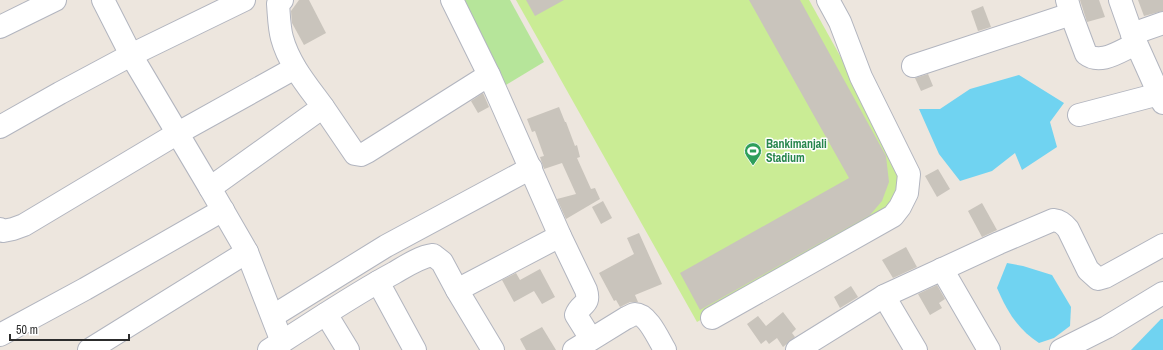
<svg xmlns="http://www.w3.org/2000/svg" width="1163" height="350" font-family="'Archivo Narrow',sans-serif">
<rect width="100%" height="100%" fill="#ede6de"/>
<!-- green -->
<polygon fill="#b6e59a" points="458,0 510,0 544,62 501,88"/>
<!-- pitch -->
<polygon fill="#caec95" points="516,0 809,0 894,153 898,179 892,204 879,219 697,322"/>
<!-- water -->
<g fill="#70d3f1">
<polygon points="1019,75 1064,103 1050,122 1057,147 1022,170 1015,153 992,171 960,181 939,154 919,109 940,109 970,89"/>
<path d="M1007 263 1023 266 1052 275 1071 307 1070 326 1054 338 1039 343C1018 330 1007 311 997 288Z"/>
<polygon points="1161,319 1163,319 1163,350 1131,350"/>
</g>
<!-- building -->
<g fill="#c9c4bc">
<polygon points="299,0 309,0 326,33 304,45 292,23 291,11"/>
<polygon points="526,0 564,0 535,16"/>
<polygon points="749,0 800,0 886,156 889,182 882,201 870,215 700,310 680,273 849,178"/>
<polygon points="1080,0 1099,0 1105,17 1087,22"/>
<polygon points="1138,0 1163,0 1163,11 1144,16"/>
<polygon points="983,6 991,27 978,31 971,11"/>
<polygon points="928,74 933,86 921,91 915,78"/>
<polygon points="483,93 489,107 478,113 471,101"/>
<polygon points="559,107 565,122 566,122 575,146 577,145 580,157 577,158 591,189 595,188 600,199 566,219 557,199 576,194 562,163 544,169 540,157 544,156 535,131 532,132 527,119"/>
<polygon points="938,169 950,189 937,197 925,176"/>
<polygon points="603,201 612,218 601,224 592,207"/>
<polygon points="982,203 997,230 982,237 968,211"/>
<polygon points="639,233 662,284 635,295 638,302 630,302 620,307 616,300 614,301 599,273 634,254 627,238"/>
<polygon points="906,247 917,267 893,278 882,260"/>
<polygon points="540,269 555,297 542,304 534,291 514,302 502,280 516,273 520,280"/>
<polygon points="937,285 945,299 939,303 942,308 930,315 918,294"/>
<polygon points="851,286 858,297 840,308 834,297"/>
<polygon points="783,312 796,329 792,333 795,337 783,347 777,338 769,344 766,340 761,344 747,324 758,316 766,326"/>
<polygon points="542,327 556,350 526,350 520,339"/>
</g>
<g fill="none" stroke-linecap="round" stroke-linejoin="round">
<!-- minor casing -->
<g stroke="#b2b5bf" stroke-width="24">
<g id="minor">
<polyline points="103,0 131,55 210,188"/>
<path d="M282 0 278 4C279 15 279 27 282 38 289 64 307 85 323 107L210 188 247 252 282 342"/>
<path d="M452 0 489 75 560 236 586 290C591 306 580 303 576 315L591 339"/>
<path d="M1067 0 1071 14 1086 54C1101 66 1121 50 1136 44"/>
<polyline points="1120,0 1132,34 1163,103"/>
<polyline points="0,27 55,0"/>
<polyline points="1132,34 1163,23"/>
<polyline points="913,66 1071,14"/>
<polyline points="323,107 355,154 361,155 367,152 489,75"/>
<polyline points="1079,115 1159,94"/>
<polyline points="0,127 60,93 131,55 244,0"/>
<polyline points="0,229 3,231 13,229 24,225 178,133 295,68"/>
<polyline points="942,269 989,350"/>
<polyline points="378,282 415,350"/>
<polyline points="457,290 560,236"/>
<polyline points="884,296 916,350"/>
<polyline points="326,314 348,350"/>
<polyline points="273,316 386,246 531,168"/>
<polyline points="712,318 893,216 900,207 907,193 909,174 861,77 840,22 828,0"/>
<polyline points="0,335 85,289 223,210"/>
<polyline points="89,350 247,252"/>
<path d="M269 350C311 324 351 296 394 273 406 266 419 257 433 255L442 262 457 290 493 350"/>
<path d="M574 350 626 318C629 317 633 314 635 314 648 314 659 340 665 350"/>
<path d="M797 350 884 296 999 243 1053 220C1060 221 1063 223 1068 229L1088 270 1098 279 1105 277 1163 245"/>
<polyline points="1061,350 1107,327 1163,293"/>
</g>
</g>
<!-- minor -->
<use href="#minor" stroke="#fff" stroke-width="22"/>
</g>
<!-- icons -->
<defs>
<g id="stadium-pin" transform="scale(0.9)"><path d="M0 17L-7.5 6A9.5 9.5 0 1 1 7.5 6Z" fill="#2e9e5b" stroke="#fff"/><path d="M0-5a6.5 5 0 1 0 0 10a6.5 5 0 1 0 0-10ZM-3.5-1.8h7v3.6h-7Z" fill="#fff"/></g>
</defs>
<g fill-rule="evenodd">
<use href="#stadium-pin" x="753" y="151"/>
</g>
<g text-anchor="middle" stroke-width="3" stroke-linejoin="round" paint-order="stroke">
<!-- leisure labels -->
<g font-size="12" font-weight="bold" fill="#27864d" stroke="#fff" text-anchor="start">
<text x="766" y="148">Bankimanjali<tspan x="766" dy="14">Stadium</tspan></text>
</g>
</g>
<!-- scale -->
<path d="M10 334v6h119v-6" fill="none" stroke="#2c2c2c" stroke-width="2"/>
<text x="16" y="334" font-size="12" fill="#2c2c2c" stroke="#ffffff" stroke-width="3" paint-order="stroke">50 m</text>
</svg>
